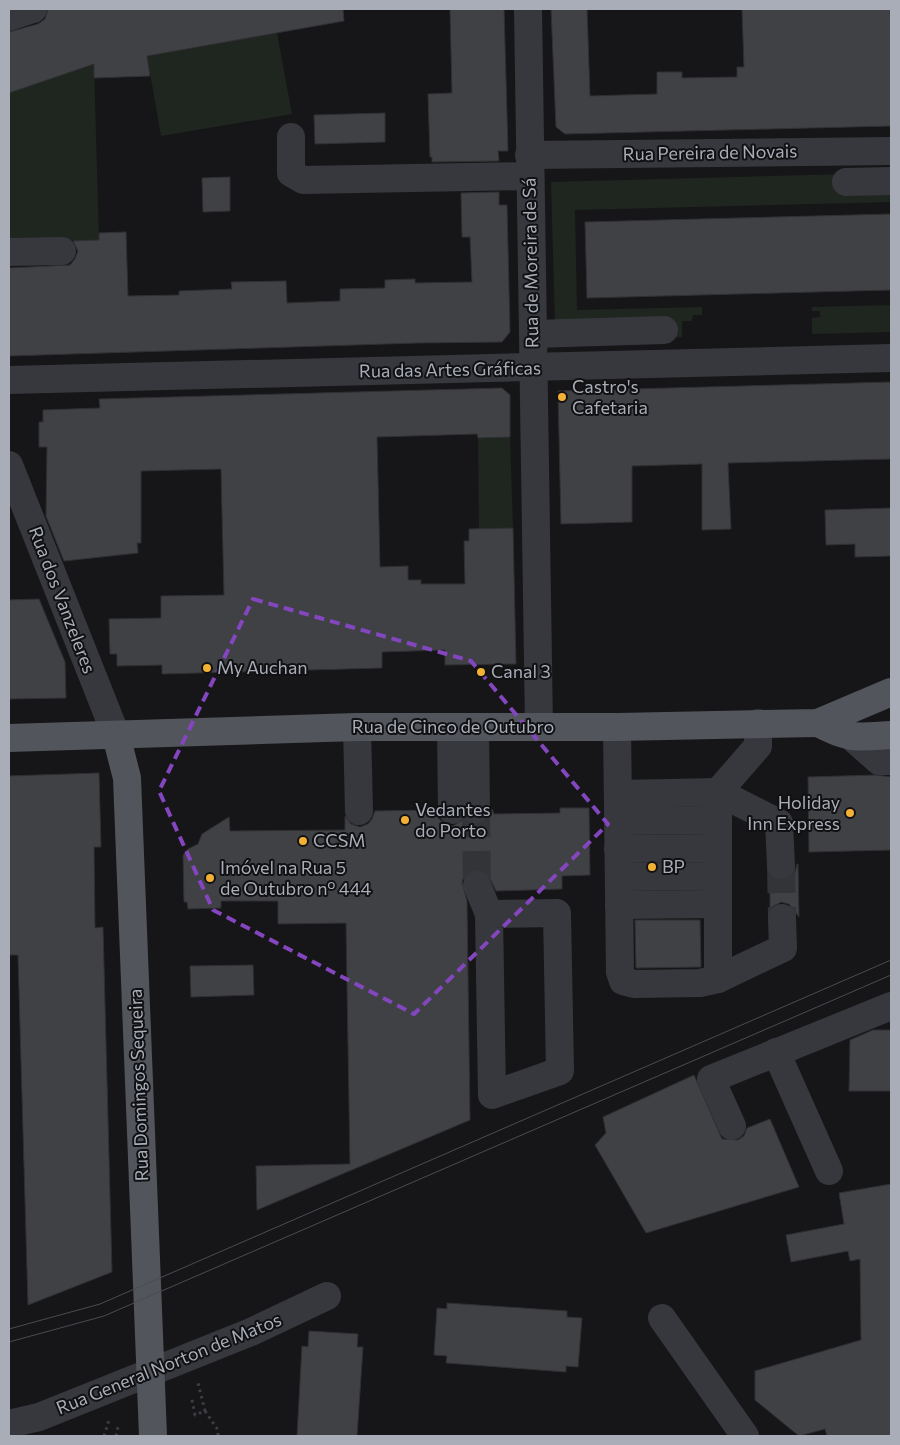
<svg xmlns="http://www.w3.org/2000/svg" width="900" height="1445" font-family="Commissioner,sans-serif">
<rect width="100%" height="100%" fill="#161618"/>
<!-- green -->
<g fill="#1e261f">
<polygon points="277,33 292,114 161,136 147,56"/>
<polygon points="94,64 99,240 9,243 9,93"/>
<polygon points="846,174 891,188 891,202 575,210 577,310 702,307 702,315 693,315 692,321 682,321 682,337 664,338 555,326 551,182"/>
<polygon points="891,305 891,332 812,334 812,318 820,317 820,311 812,311 812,307"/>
<polygon points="510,437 513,528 479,529 478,438"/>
</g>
<!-- building -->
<g fill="#404145" stroke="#303034">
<polygon points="48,9 343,9 344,21 147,56 150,76 94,78 94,64 9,93 9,32 38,24 45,19"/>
<polygon points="450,9 504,9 508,151 498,151 499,161 432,162 432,157 430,157 428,94 452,93"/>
<polygon points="551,9 587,9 590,96 657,94 657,72 682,72 682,78 737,77 737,67 744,67 742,9 891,9 891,126 565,134 556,127"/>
<polygon points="385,113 385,142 315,144 314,115"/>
<polygon points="230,177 230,211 203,212 202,178"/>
<polygon points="499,192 499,205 507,205 510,332 502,342 417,343 9,356 9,268 70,265 75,259 78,251 73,241 99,240 99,233 126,232 128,296 179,295 179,291 232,289 231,282 286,281 287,303 340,301 340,289 385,288 385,280 415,279 415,283 472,282 470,237 462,237 461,193"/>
<polygon points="891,214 891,290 587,298 585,222"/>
<polygon points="891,382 891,459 728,463 731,529 702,530 702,464 632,466 632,522 561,524 558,391"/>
<polygon points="502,388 510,395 510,437 478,438 477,434 377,437 380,567 408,566 408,580 421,580 421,584 465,584 464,541 469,541 469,529 513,528 516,664 445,665 445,650 382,652 382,668 162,674 162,665 117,666 117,654 110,654 109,619 161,618 161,596 224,595 221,469 141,471 141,543 137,543 138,553 64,561 46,516 47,447 39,447 39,422 43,422 43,410 100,408 99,399"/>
<polygon points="891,508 891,556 855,557 855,544 826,545 825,510"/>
<polygon points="39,599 65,662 66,698 9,699 9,600"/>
<polygon points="99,773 101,847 94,847 95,928 103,927 112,1272 28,1305 18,955 9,955 9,776"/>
<polygon points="876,775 891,777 891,850 809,852 808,777"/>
<polygon points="560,808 589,808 590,875 562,876 562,889 496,891 487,873 479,870 472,870 465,875 462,882 467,901 470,1120 257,1210 256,1166 350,1164 346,923 278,924 278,901 221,901 221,908 188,909 187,902 184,902 183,855 188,849 198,844 202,834 229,817 230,831 345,830 345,816 351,824 360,827 368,824 372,819 375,811 436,810 438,818 444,823 453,826 464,819 476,825 484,823 489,817 492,809 494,814 560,813"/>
<polygon points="797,864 798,864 799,917 789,904 781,902 770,908 770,876 781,881 789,878 795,873"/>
<polygon points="635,920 700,920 701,967 636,968"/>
<polygon points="253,965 254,995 191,997 190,966"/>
<polygon points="873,1030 891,1030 891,1091 849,1091 850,1040"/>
<polygon points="694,1075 722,1139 738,1140 744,1136 747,1128 770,1119 799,1187 646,1233 595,1145 606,1133 603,1117"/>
<polygon points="891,1184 891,1436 827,1436 825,1429 799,1436 755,1400 755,1371 861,1340 860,1259 850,1261 848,1251 791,1262 786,1235 844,1224 839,1193"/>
<polygon points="447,1303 567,1311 567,1317 582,1318 578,1367 566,1366 566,1372 446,1363 447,1356 434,1355 437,1308 447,1309"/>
<polygon points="309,1331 358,1334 357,1347 363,1347 357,1436 297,1436 302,1346 308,1347"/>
</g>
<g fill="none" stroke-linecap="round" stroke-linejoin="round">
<!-- minor-tunnel -->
<g stroke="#333438" stroke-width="28" stroke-dasharray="28 14" stroke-linecap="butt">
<polyline points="476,809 477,885"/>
<polyline points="781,865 782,918"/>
</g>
<!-- path -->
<g stroke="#3d3f44" stroke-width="3" stroke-dasharray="2.5 4" stroke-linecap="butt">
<polyline points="192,1400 195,1415 205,1411 198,1383"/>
<polyline points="205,1411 218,1430 218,1436"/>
<polyline points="104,1436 109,1420"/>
<polyline points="116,1436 118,1427"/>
</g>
<!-- minor -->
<g stroke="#37383d" stroke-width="28">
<polyline points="528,9 539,727"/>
<polyline points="9,17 33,9"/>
<polyline points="291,137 291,173 303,180 530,176"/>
<polyline points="529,155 891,151"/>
<polyline points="846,182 891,181"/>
<polyline points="9,252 62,251"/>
<polyline points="533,334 664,330"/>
<polyline points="9,380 891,358"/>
<polyline points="9,465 116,735"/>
<polyline points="758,723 758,746 718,792 779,823 781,865"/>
<polyline points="357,727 359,811"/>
<polyline points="451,727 452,810"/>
<polyline points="475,727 476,809"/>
<polyline points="617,727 620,972 623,981 634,984 700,983 718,979 783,948 782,918"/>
<polyline points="853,738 879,761 891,761"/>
<polyline points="618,794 718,792 718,979"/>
<polyline points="618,821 718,820"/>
<polyline points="618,849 718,848"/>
<polyline points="619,877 718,876"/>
<polyline points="477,885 489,914 492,1095 560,1071 557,913 489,914"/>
<polyline points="619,905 717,904"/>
<polyline points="776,1052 829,1171"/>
<polyline points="732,1126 711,1079 891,1006"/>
<polyline points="662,1318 745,1436"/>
<polyline points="9,1424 39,1417 251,1332 327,1296"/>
</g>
<!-- major -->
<g stroke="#53555c" stroke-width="28">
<path d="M818 723C850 740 856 737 891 735"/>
<polyline points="116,735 127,778 153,1436"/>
<polyline points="9,738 357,727 617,727 818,723 891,692"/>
</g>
<!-- tram -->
<g stroke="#4a4c52" stroke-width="1">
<polyline points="9,1329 100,1304 891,960"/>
<polyline points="9,1342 104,1316 891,975"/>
</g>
</g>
<!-- marked area -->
<path fill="none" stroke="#8446be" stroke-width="4" stroke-dasharray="10 6" stroke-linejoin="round" d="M253 599 471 661 608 824 414 1014 213 910 159 791Z"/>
<!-- markers -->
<g fill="#f2b134" stroke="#111113" stroke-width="2">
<circle cx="562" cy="397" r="5"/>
<circle cx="207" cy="668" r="5"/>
<circle cx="481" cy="672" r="5"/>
<circle cx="850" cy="813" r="5"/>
<circle cx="405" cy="820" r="5"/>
<circle cx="303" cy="841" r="5"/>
<circle cx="652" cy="867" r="5"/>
<circle cx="210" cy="878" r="5"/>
</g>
<g text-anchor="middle" stroke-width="4" stroke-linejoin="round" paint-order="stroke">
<!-- street labels -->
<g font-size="18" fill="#a8adb8" stroke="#111113">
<text transform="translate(710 153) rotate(-1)" y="6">Rua Pereira de Novais</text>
<text transform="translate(531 263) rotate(-91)" y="6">Rua de Moreira de Sá</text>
<text transform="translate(450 370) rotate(-1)" y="6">Rua das Artes Gráficas</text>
<text transform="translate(62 600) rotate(69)" y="6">Rua dos Vanzeleres</text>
<text x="453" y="733">Rua de Cinco de Outubro</text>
<text transform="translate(139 1085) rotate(-92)" y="6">Rua Domingos Sequeira</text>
<text transform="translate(169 1364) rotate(-22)" y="6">Rua General Norton de Matos</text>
</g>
<!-- poi labels -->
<g font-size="18" fill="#a8adb8" stroke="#111113" text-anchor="start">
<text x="572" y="393">Castro's<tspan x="572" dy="21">Cafetaria</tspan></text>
<text x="217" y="674">My Auchan</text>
<text x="491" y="678">Canal 3</text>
<text x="840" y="809" text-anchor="end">Holiday<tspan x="840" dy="21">Inn Express</tspan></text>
<text x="415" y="816">Vedantes<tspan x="415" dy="21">do Porto</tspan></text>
<text x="313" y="847">CCSM</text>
<text x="662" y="873">BP</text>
<text x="220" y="874">Imóvel na Rua 5<tspan x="220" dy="21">de Outubro nº 444</tspan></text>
</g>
</g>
<!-- border -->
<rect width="900" height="1445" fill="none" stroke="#a8adb8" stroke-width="20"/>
</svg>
